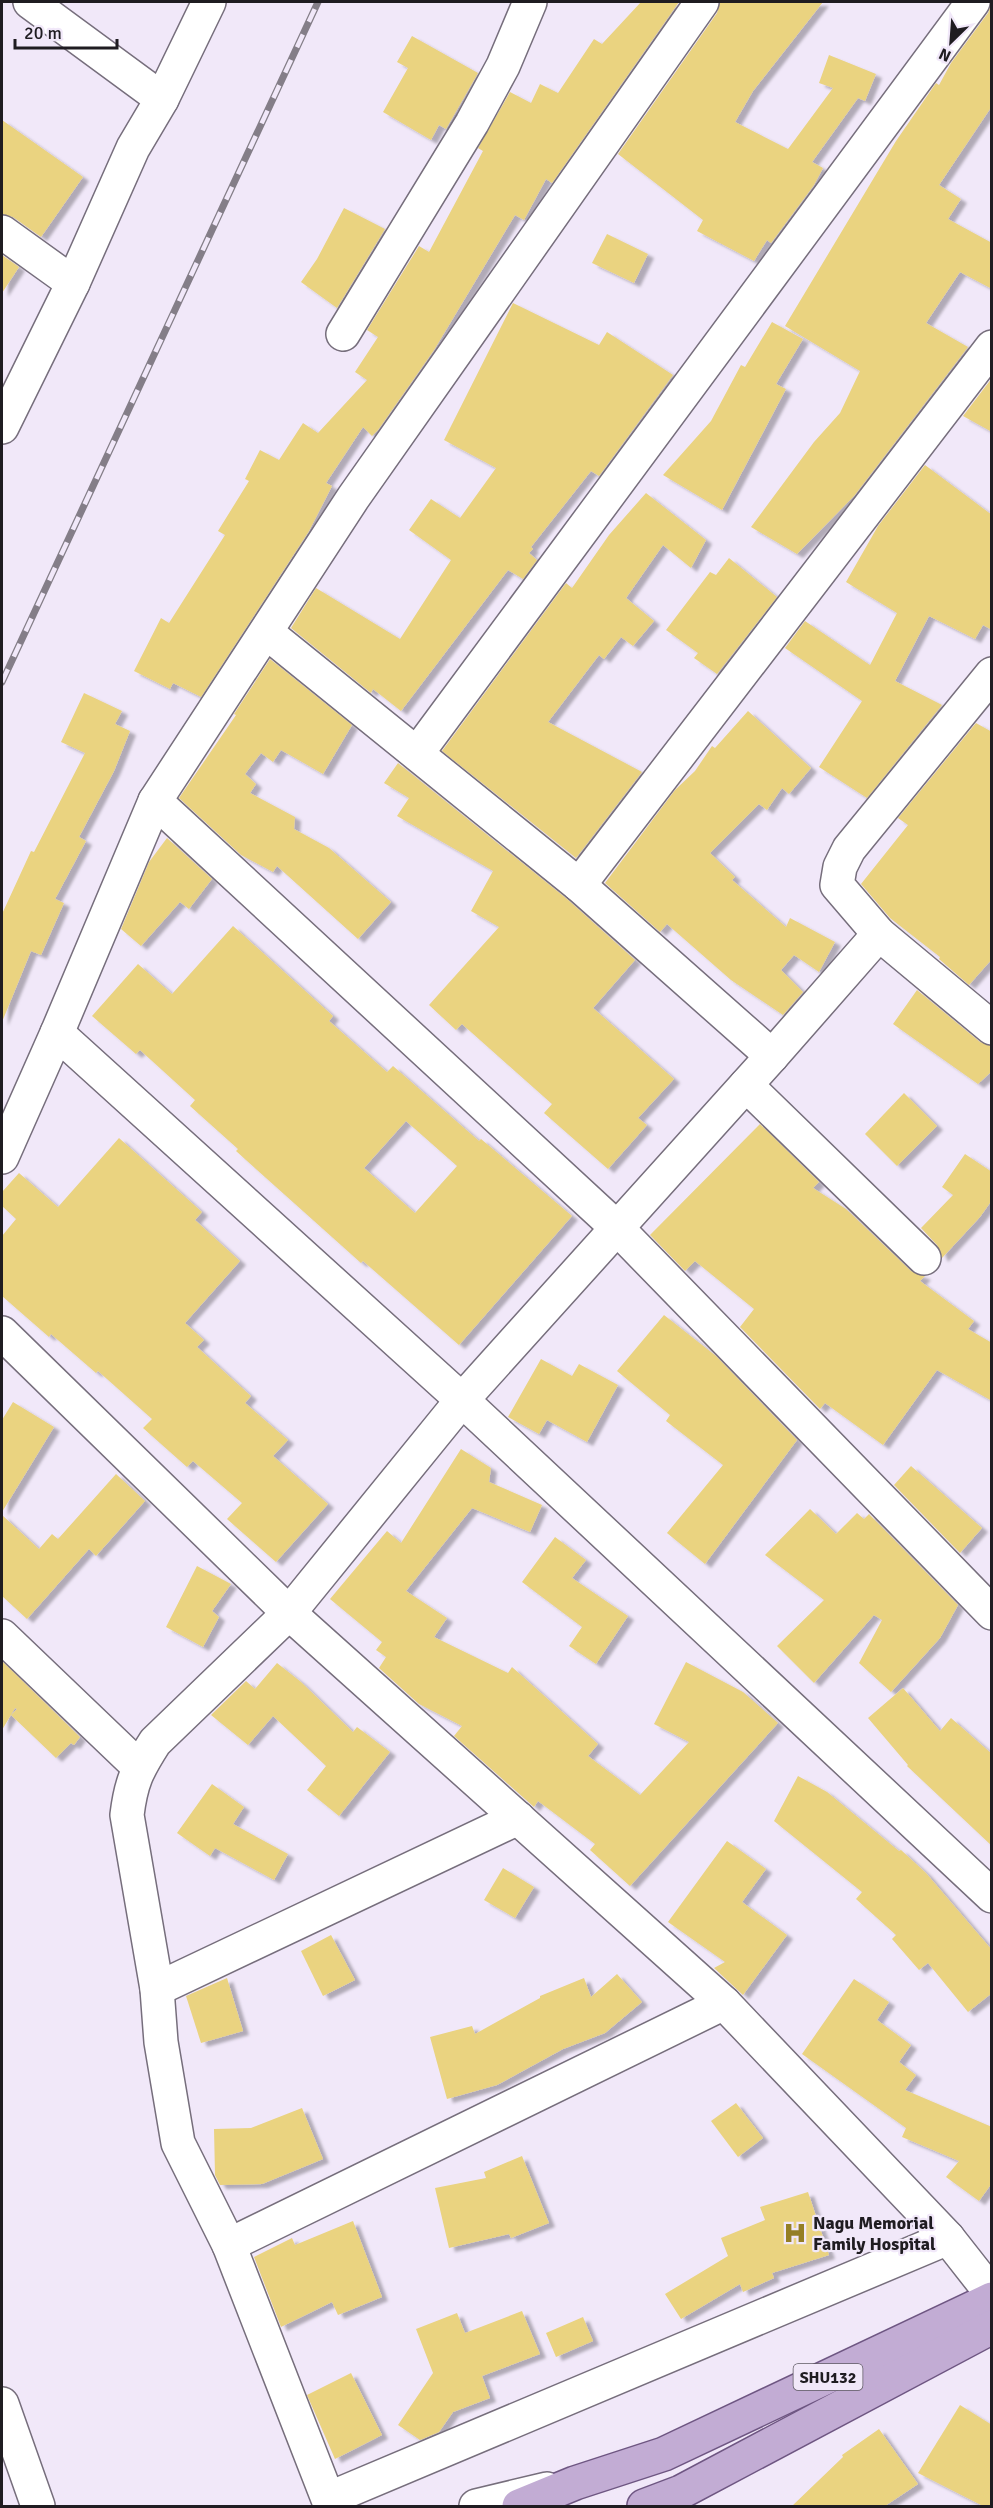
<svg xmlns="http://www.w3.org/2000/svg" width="993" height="2508" font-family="Signika,sans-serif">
<defs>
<filter id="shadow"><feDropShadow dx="6" dy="4" stdDeviation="1.5" flood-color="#0004"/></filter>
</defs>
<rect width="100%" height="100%" fill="#f1e8f9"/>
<!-- building -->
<g fill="#ead380" fill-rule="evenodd" filter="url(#shadow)">
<polygon points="641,2 679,2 552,183 546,179 524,220 515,215 434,350 378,430 372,436 363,427 326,483 332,486 309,531 201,697 173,683 170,689 134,671 161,618 169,623 225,535 218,531 249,481 245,479 260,450 279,460 303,423 318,433 367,380 355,372 378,337 367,330 419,246 429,252 483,151 478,148 510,92 531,103 540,84 558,93 594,39 602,44"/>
<polygon points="720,2 823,2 753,91 735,122 788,149 833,88 819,83 829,55 876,74 865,101 858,98 812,162 823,168 814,185 771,243 767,240 754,261 697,231 703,220 618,154 717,13"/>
<polygon points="991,5 992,106 939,185 961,199 948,219 992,243 992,289 960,272 926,323 968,347 854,496 797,554 751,527 814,442 840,413 860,371 785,326 896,141 936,83 939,85 951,63 988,13"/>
<polygon points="412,36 478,73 446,129 439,125 431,140 383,112 408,68 397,62"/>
<polygon points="2,120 83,177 41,237 13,217 2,214"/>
<polygon points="344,208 385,229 337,308 301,282 317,259"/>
<polygon points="607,234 648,254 634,283 592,263"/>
<polygon points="2,255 19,267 2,293"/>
<polygon points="513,303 599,345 607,332 673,375 599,476 591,471 531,547 533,549 529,553 537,560 523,579 508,570 401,711 373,689 371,693 291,628 316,588 400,639 451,560 409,530 431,499 460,518 496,468 444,440"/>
<polygon points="772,322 803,339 776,384 786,389 722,510 663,475 711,421 741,365 745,367"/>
<polygon points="992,378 992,432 963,416"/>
<polygon points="925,465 992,515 992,630 983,625 975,639 929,616 895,681 942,705 867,798 819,767 862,701 785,648 805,621 870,665 897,613 846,582 878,526"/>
<polygon points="646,493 706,540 691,568 663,545 626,598 654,621 633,646 621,637 604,659 599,655 548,722 642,772 576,858 442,751 566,583 572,588 609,535"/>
<polygon points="729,558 777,597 717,674 694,658 698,653 666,630 710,572 716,575"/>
<polygon points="270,659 352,725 323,774 281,750 273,762 261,753 245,774 256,784 250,793 295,817 294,829 329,848 391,902 358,939 277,866 273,872 241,855 179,798 236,715 234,714"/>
<polygon points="84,693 122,711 115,724 130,731 114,771 79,837 86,841 55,899 64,903 41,955 31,951 2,1022 2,914 31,851 34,852 85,753 61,742"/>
<polygon points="748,711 811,768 789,794 782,788 767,810 759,804 710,853 735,877 732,880 786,927 790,918 835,942 819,972 794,955 781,970 803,992 783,1015 731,980 667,924 660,932 605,883 675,790 695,771 712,746 715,748"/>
<polygon points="976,723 992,732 992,959 969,985 939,959 940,957 890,918 861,884 908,825 898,818"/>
<polygon points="398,763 567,899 635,960 593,1008 674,1079 638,1118 647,1125 608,1169 544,1113 552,1104 462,1024 456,1030 429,1005 499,927 471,911 493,871 397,816 409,798 384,783"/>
<polygon points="167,838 212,879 189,909 180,902 141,946 121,929 149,862"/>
<path d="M233 926 333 1016 329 1021 387 1072 393 1066 479 1141 481 1139 572 1216 459 1345 363 1261 361 1263 236 1151 238 1149 190 1106 195 1100 140 1050 136 1054 92 1016 138 964 172 994ZM406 1121 457 1166 415 1213 364 1168Z"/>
<polygon points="917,990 980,1042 992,1046 992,1071 978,1084 893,1024"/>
<polygon points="904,1093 937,1126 897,1166 865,1134"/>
<polygon points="760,1124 819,1182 813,1188 846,1209 911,1271 925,1276 920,1281 974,1321 968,1329 992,1343 992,1401 937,1370 883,1445 825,1403 820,1409 740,1327 754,1309 695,1261 685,1271 650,1235"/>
<polygon points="119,1138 202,1212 195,1220 240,1261 185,1323 204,1340 197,1347 251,1396 245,1403 288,1440 273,1456 328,1504 276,1562 227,1519 242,1503 193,1461 187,1467 143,1428 152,1419 98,1371 96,1373 51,1334 49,1337 2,1296 2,1236 16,1219 2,1206 2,1192 19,1173 58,1207"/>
<polygon points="965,1154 992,1172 992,1200 980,1217 942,1258 937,1245 921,1228 953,1195 942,1187"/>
<polygon points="664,1315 716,1356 797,1440 705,1564 667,1533 723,1465 666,1421 670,1415 617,1371"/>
<polygon points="541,1359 572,1376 579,1364 618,1385 587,1442 547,1420 539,1434 508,1417"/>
<polygon points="13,1402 54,1427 2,1512 2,1420"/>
<polygon points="461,1449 491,1468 489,1482 542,1505 530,1532 472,1508 406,1591 447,1618 434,1637 508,1673 512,1667 598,1744 588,1756 640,1795 689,1742 654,1724 686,1662 743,1692 778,1723 630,1886 590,1850 595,1844 538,1801 534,1807 454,1736 462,1726 419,1704 379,1668 386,1657 376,1650 382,1642 330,1599 387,1531 401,1543"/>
<polygon points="911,1466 982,1528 960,1553 894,1485"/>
<polygon points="116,1474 145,1501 96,1556 89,1549 27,1619 2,1596 2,1515 39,1549 52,1534 58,1539"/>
<polygon points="810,1509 836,1534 857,1513 864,1519 869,1514 958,1605 940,1638 891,1692 859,1663 882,1620 874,1615 814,1683 777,1646 824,1600 765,1555"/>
<polygon points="555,1537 586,1560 572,1578 628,1616 596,1664 569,1646 582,1627 522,1582"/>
<polygon points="197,1566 231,1584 212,1611 219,1617 203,1647 166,1627"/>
<polygon points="2,1661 80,1737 74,1745 71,1743 56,1758 11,1715 17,1709 15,1708 2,1730"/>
<polygon points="277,1663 301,1682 353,1732 357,1727 390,1752 339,1816 307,1790 326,1766 273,1716 248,1745 211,1715 246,1681 255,1689"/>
<polygon points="903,1688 940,1731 951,1718 992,1754 992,1846 907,1766 908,1765 868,1718"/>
<polygon points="798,1776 827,1792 899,1851 901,1850 926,1873 992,1950 992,1993 968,2012 928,1963 919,1970 892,1939 896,1935 856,1899 862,1892 774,1821"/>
<polygon points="212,1784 244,1807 233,1824 288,1854 274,1880 215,1848 210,1856 177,1833"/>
<polygon points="727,1841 766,1869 742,1902 787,1935 743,1995 714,1968 725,1962 668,1922"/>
<polygon points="503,1868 534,1887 515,1918 484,1900"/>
<polygon points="331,1935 355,1980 323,1996 301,1951"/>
<polygon points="617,1974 642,2002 605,2033 563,2049 497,2085 447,2099 430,2037 472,2026 475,2034 540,1998 540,1996 584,1978 591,1997"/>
<polygon points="227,1978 243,2031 201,2043 186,1996"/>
<polygon points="854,1979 889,2002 877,2020 911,2045 899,2062 916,2075 905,2090 992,2127 992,2183 979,2201 946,2177 959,2161 902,2137 906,2128 802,2054"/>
<polygon points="736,2103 763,2138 738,2157 711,2121"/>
<polygon points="302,2108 323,2159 262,2184 220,2185 215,2175 214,2129 251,2128"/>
<polygon points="522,2156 549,2223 511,2238 509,2234 449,2248 435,2188 486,2178 484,2172"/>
<polygon points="808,2192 829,2255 772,2273 774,2278 743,2292 740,2284 681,2319 665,2294 728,2256 721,2238 765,2220 760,2207"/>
<polygon points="353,2221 382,2297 338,2315 332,2302 281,2327 254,2257 292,2238 295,2245"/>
<polygon points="522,2311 540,2354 482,2376 490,2398 453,2412 439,2432 420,2440 398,2425 433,2373 416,2329 457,2313 465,2333"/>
<polygon points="583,2317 593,2341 556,2357 546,2333"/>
<polygon points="351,2373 382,2435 335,2459 307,2395"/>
<polygon points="960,2405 992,2425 992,2506 983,2506 918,2473"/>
<polygon points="879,2429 918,2484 885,2506 792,2506 843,2457 842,2455"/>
</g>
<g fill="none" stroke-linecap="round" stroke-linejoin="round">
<!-- street casing -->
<g stroke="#766e7c" stroke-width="36">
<g id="street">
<polyline points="162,99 209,2"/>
<polyline points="2,232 73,283"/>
<polyline points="343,334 472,123 503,66 530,2"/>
<polyline points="2,427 73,283 133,148 162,99 30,2"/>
<polyline points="266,632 579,885 772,1056"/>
<polyline points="992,674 849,849 840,867 837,885 879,934 992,1028"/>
<polyline points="418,752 973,2"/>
<polyline points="155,801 616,1227 992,1613"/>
<polyline points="579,885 992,347"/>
<polyline points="57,1033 462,1400 992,1896"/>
<polyline points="746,1085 924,1258"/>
<polyline points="2,1157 57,1033 155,801 353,498 702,2"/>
<polyline points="2,1333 289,1613 724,2003 948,2238 992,2294"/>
<polyline points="2,1636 139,1767"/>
<polyline points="157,1989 518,1818"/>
<polyline points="724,2003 229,2245 328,2499 948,2238"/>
<path d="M229 2245 178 2143 161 2042 157 1989 127 1815C131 1782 137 1770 155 1742L289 1613 462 1400 772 1056 879 934"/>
<polyline points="2,2404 38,2506"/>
<polyline points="476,2506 547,2489"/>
</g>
</g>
<!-- primary casing -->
<g stroke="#6e5682" stroke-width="36">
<g id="primary">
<polyline points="519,2506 575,2483 664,2454 992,2299"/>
<polyline points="644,2506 681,2492 992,2327"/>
</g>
</g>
<!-- street -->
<use href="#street" stroke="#fff" stroke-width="33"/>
<!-- primary -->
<use href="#primary" stroke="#c2acd4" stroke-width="33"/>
<!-- rail casing -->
<g stroke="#847e88" stroke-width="7">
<polyline id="rail" points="2,682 318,2"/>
</g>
<!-- rail -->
<use href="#rail" stroke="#f1e8f9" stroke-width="4.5" stroke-dasharray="14" stroke-linecap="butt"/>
</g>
<!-- icons -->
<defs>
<g id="hospital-bare" transform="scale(1.8)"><path d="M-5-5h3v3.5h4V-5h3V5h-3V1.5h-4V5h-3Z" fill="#947e25" stroke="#f1e8f9" stroke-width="2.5" paint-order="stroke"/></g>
</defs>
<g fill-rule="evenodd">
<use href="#hospital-bare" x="795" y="2233"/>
</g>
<g text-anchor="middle" stroke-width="4.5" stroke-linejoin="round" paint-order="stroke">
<!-- shield labels -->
<rect fill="#f1e8f9" stroke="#5e5962" stroke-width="1.5" x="793.5" y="2364" width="69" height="26" rx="4.5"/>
<g font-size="16" font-weight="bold" fill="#1f1c21">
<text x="828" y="2383">SHU132</text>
</g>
<!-- poi labels -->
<g font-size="18" font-weight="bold" fill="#1f1c21" stroke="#f1e8f9" text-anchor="start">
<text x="813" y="2229">Nagu Memorial<tspan x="813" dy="21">Family Hospital</tspan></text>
</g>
</g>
<!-- border -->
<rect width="993" height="2508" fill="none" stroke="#1f1c21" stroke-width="6"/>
<!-- north arrow -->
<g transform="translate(951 42) rotate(205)" stroke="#f1e8f9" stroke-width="4.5" paint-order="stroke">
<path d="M0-4.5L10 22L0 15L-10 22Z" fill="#1f1c21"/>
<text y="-9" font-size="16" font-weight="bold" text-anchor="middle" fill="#1f1c21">N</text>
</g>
<!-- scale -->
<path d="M15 39v9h102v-9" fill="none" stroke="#1f1c21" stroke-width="3"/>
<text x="24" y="39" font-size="18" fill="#1f1c21" stroke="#f1e8f9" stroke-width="4.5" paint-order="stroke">20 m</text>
</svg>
